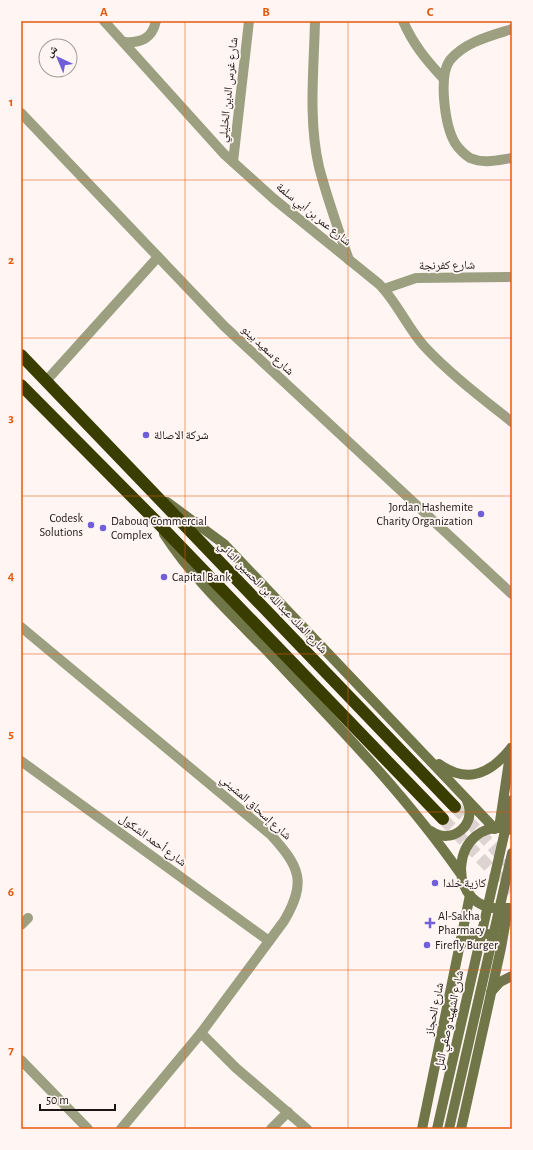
<svg xmlns="http://www.w3.org/2000/svg" width="533" height="1150" font-family="'Alegreya Sans','Noto Naskh Arabic',sans-serif">
<rect width="100%" height="100%" fill="#fff6f3"/>
<g fill="none" stroke-linecap="round" stroke-linejoin="round">
<!-- highway-tunnel -->
<g stroke="#ddd4d1" stroke-width="12" stroke-dasharray="12 6" stroke-linecap="butt">
<polyline points="455,807 512,867"/>
<polyline points="443,819 512,891"/>
</g>
<!-- street -->
<g stroke="#9ca081" stroke-width="10">
<path d="M104 21 224 154 274 199 379 284C397 302 407 327 424 346 450 374 482 398 512 422"/>
<path d="M315 21C314 68 308 120 319 167 327 198 338 229 349 260"/>
<path d="M403 21C413 44 426 60 443 78"/>
<path d="M512 29C490 36 465 42 450 60 438 76 445 126 455 143 458 148 465 155 470 158 484 164 498 160 512 158"/>
<path d="M124 42C141 43 152 39 156 21"/>
<polyline points="21,113 224,326 512,594"/>
<polyline points="233,162 249,21"/>
<polyline points="384,289 416,278 512,277"/>
<polyline points="46,381 158,257"/>
<path d="M21 627 271 835C300 867 307 882 284 921L201 1033 121 1129"/>
<polyline points="21,761 269,941"/>
<polyline points="21,925 28,918"/>
<polyline points="201,1033 236,1068 307,1129"/>
<polyline points="21,1060 88,1129"/>
<polyline points="271,1129 288,1112"/>
</g>
<!-- secondary -->
<g stroke="#707647" stroke-width="10">
<polyline points="167,502 224,544 495,829"/>
<path d="M164 534C193 579 233 616 270 654 336 724 405 794 460 873"/>
<path d="M439 764C468 785 491 773 511 748"/>
<polyline points="499,828 511,748"/>
<path d="M431 831C452 846 478 824 467 801"/>
<path d="M508 908C440 916 450 813 512 830"/>
<path d="M461 945C469 930 489 929 499 942"/>
<polyline points="491,992 500,982 512,976"/>
<polyline points="422,1129 470,895"/>
<polyline points="461,1129 501,948 508,908"/>
</g>
<!-- highway -->
<g stroke="#393e00" stroke-width="12">
<polyline points="21,355 455,807"/>
<polyline points="21,385 157,522 443,819"/>
</g>
<!-- secondary-bridge -->
<g stroke="#707647" stroke-width="10">
<polyline points="437,1129 512,800"/>
<polyline points="449,1129 512,853"/>
</g>
</g>
<!-- grid -->
<path fill="none" stroke="#e8590c" stroke-width="1" stroke-opacity="0.55" d="M185 21V1129M348 21V1129M21 180H512M21 338H512M21 496H512M21 654H512M21 812H512M21 970H512"/>
<!-- markers -->
<g fill="#715fd9" stroke="#fff6f3" stroke-width="1.5">
<circle cx="146" cy="435" r="4"/>
<circle cx="481" cy="514" r="4"/>
<circle cx="91" cy="525" r="4"/>
<circle cx="103" cy="528" r="4"/>
<circle cx="164" cy="577" r="4"/>
<circle cx="435" cy="883" r="4"/>
<path d="M428 917h4v4h4v4h-4v4h-4v-4h-4v-4h4z"/>
<circle cx="427" cy="945" r="4"/>
</g>
<g text-anchor="middle" stroke-width="3.5" stroke-linejoin="round" paint-order="stroke">
<!-- street labels -->
<g font-size="12" fill="#1c1513" stroke="#fff6f3">
<text transform="translate(228 90) rotate(-84)" y="4">شارع غرس الدين الخليلي</text>
<text transform="translate(314 214) rotate(39)" y="4">شارع عمر بن أبي سلمة</text>
<text transform="translate(447 265) rotate(-1)" y="4">شارع كفرنجة</text>
<text transform="translate(268 350) rotate(43)" y="4">شارع سعيد بينو</text>
<text transform="translate(273 597) rotate(46)" y="4">شارع الملك عبدالله بن الحسين الثاني</text>
<text transform="translate(256 807) rotate(42)" y="4">شارع إسحاق المشيني</text>
<text transform="translate(153 840) rotate(36)" y="4">شارع أحمد الشكول</text>
<text transform="translate(434 1009) rotate(-78)" y="4">شارع الحجاز</text>
<text transform="translate(449 1020) rotate(-78)" y="4">شارع الشهيد وصفي التل</text>
</g>
<!-- poi labels -->
<g font-size="12" fill="#1c1513" stroke="#fff6f3" text-anchor="start">
<text x="154" y="439">شركة الاصالة</text>
<text x="473" y="511" text-anchor="end">Jordan Hashemite<tspan x="473" dy="14">Charity Organization</tspan></text>
<text x="83" y="522" text-anchor="end">Codesk<tspan x="83" dy="14">Solutions</tspan></text>
<text x="111" y="525">Dabouq Commercial<tspan x="111" dy="14">Complex</tspan></text>
<text x="172" y="581">Capital Bank</text>
<text x="443" y="887">كازية خلدا</text>
<text x="438" y="920">Al-Sakha<tspan x="438" dy="14">Pharmacy</tspan></text>
<text x="435" y="949">Firefly Burger</text>
</g>
</g>
<!-- border -->
<rect width="533" height="1150" fill="none" stroke="#fff6f3" stroke-width="44"/>
<!-- north arrow -->
<g transform="translate(58 58) rotate(316)"><circle r="19" fill="#fff6f3" stroke="#a49c99"/>
<path d="M0-3L7 15L0 10L-7 15Z" fill="#715fd9"/>
<text y="-6" font-size="11" font-weight="bold" text-anchor="middle" fill="#1c1513">ش</text>
</g>
<!-- scale -->
<path d="M40 1104v6h75v-6" fill="none" stroke="#1c1513" stroke-width="2"/>
<text x="46" y="1104" font-size="12" fill="#1c1513" stroke="#fff6f3" stroke-width="3" paint-order="stroke">50 m</text>
<rect x="22" y="22" width="489" height="1106" fill="none" stroke="#e8590c" stroke-width="1.5"/>
<g font-size="13" text-anchor="middle" font-weight="bold" fill="#e8590c">
<text x="104" y="16">A</text>
<text x="266" y="16">B</text>
<text x="430" y="16">C</text>
<text x="11" y="106">1</text>
<text x="11" y="264">2</text>
<text x="11" y="422">3</text>
<text x="11" y="580">4</text>
<text x="11" y="738">5</text>
<text x="11" y="896">6</text>
<text x="11" y="1054">7</text>
</g>
</svg>
